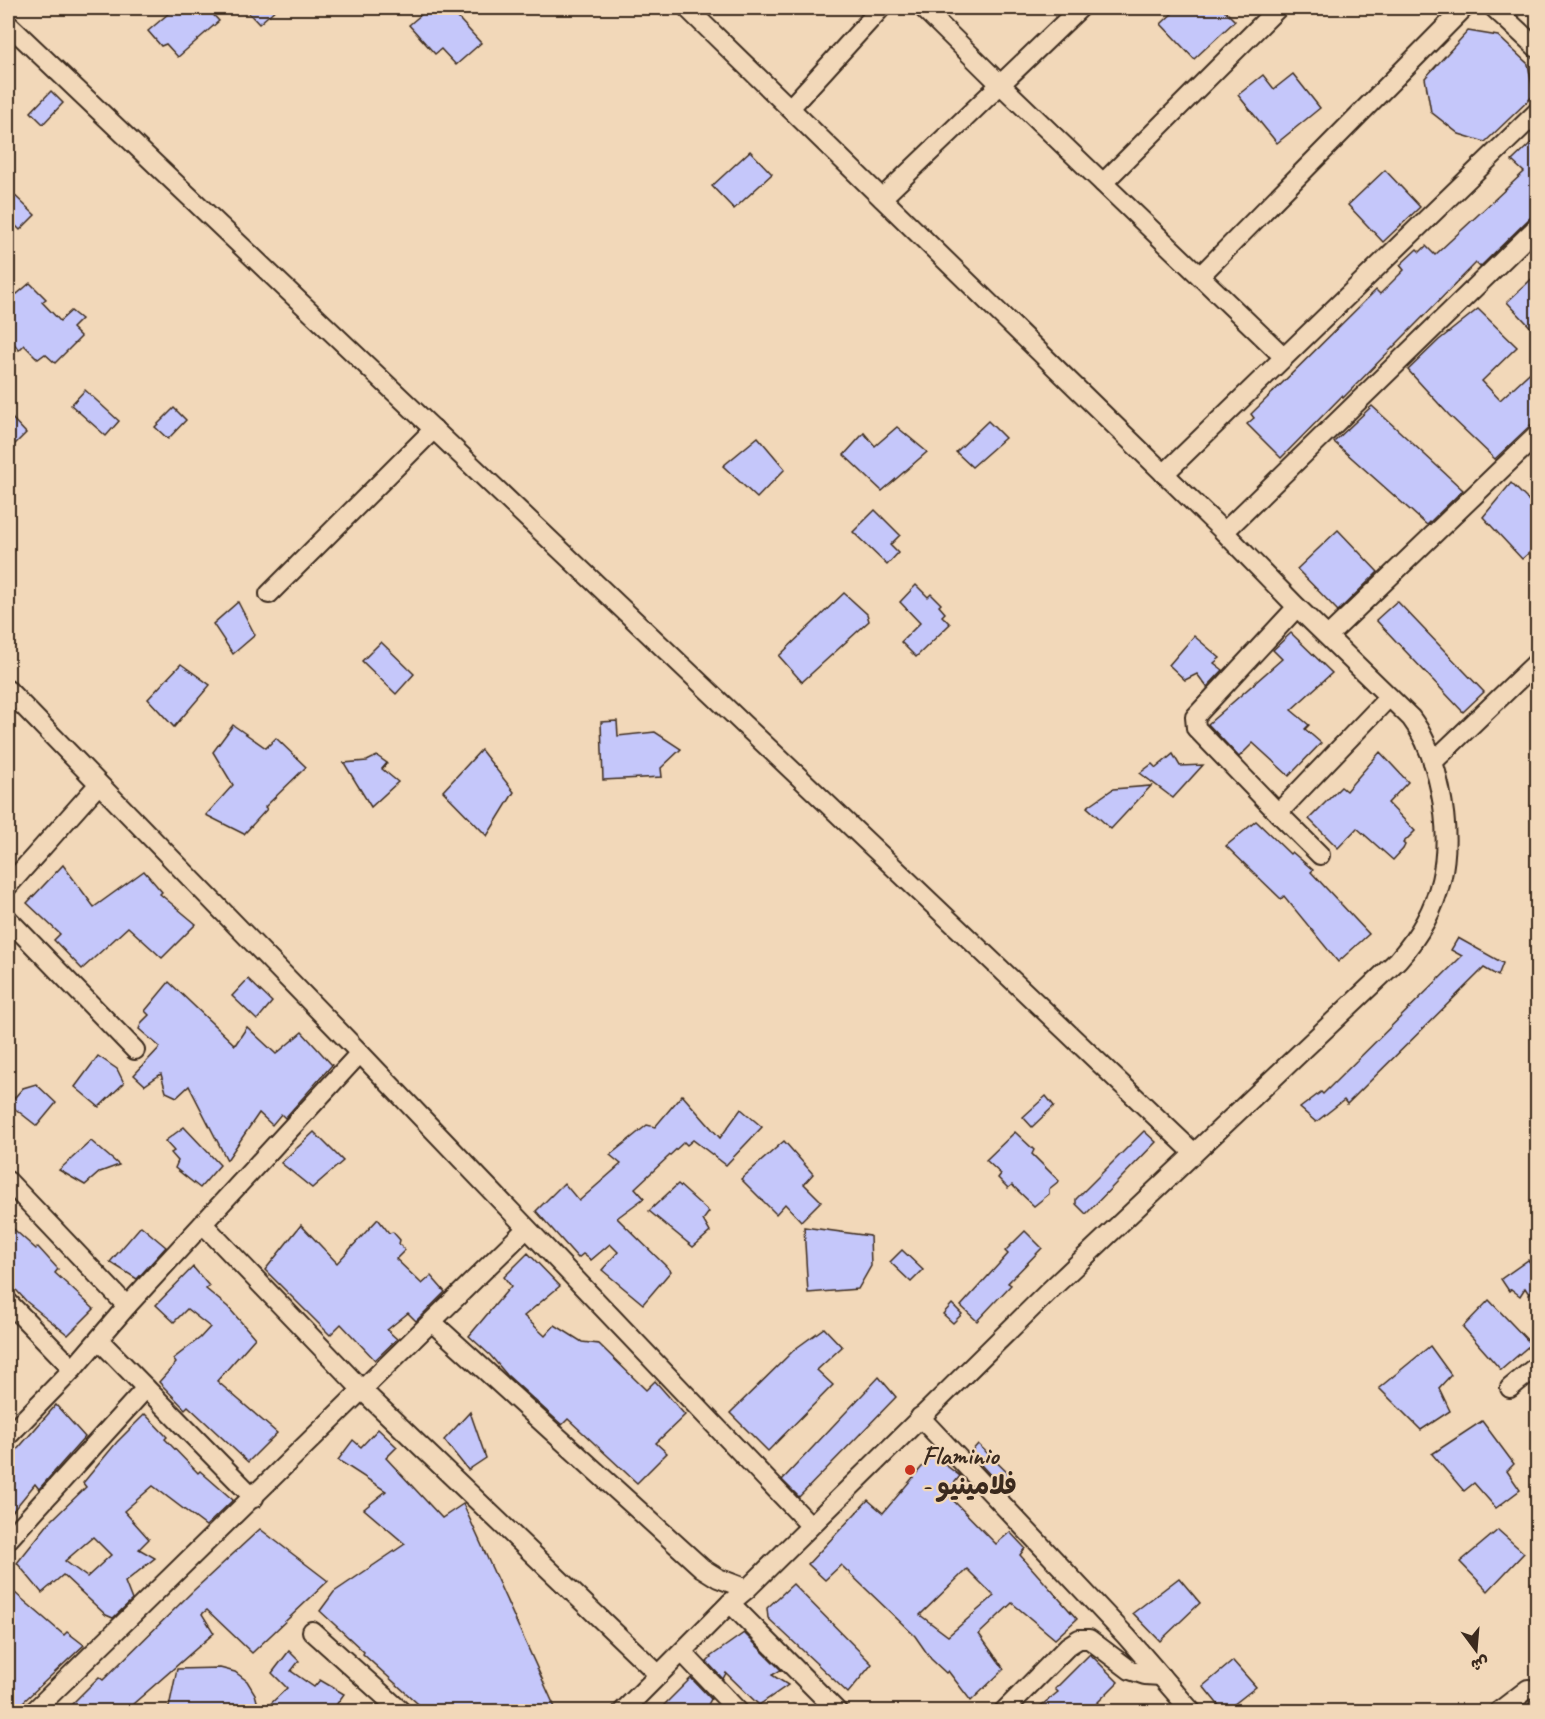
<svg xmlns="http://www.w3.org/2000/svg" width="1545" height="1719" font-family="Caveat,'Playpen Sans Arabic',sans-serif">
<rect width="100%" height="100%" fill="#f2d8b9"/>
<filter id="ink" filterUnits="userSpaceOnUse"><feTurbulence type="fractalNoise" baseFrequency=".0167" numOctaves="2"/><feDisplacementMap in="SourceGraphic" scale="12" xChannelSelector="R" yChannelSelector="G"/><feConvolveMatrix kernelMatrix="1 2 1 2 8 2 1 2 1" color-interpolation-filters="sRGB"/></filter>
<g filter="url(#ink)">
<!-- building -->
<g fill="#c5c7fa" stroke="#3b2a1e" stroke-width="1.5" fill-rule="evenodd">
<polygon points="175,8 207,8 219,21 178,57 166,44 161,46 148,31"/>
<polygon points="244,8 277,8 259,24"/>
<polygon points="429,8 449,8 481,43 456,65 441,49 435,54 409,25"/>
<polygon points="1178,8 1222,8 1235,21 1194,59 1161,24"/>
<polygon points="1468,31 1498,36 1528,64 1534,95 1485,142 1459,134 1431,112 1425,78"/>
<polygon points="1293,74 1320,108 1277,143 1238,95 1263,75 1274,89"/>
<polygon points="51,91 63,103 43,124 31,112"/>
<polygon points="1538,136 1538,215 1530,218 1480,267 1476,263 1343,398 1342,396 1281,458 1247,424 1254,418 1251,414 1376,290 1380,294 1404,270 1400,265 1417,249 1420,252 1426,246 1435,255 1524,172 1512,161"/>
<polygon points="750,151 772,174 734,209 712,186"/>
<polygon points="1385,170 1420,207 1383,242 1348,205"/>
<polygon points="8,189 35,215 20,230 8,218"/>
<polygon points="1538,273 1538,335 1507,302"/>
<polygon points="30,283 46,299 42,302 60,321 71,311 81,319 72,328 81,337 55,363 45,354 38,359 24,345 19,350 8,336 8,297 13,291 17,294"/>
<polygon points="1478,309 1517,347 1482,381 1500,400 1538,365 1538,418 1495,459 1449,415 1408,370 1439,340"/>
<polygon points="85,390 119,421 106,436 71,405"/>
<polygon points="1372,406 1463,490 1427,525 1334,442"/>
<polygon points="174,408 186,420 168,439 155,427"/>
<polygon points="8,414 26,433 8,451"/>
<polygon points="988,421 1005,438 972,467 956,452"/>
<polygon points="897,427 927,452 882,491 844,455 864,433 875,446"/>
<polygon points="758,437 785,469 757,498 723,466"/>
<polygon points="1511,483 1538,510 1538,545 1522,559 1483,517"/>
<polygon points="875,510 900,535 890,545 898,553 887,565 853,532"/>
<polygon points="1338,530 1378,572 1338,611 1297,569"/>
<polygon points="916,585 928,597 931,594 941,604 939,606 945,613 942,616 950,624 916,657 901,642 920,623 900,602"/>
<polygon points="844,593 867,614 869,621 802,682 779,656"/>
<polygon points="1397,601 1484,692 1463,712 1376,620"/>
<polygon points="238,602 255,635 233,654 213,624"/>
<polygon points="1291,633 1332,673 1291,710 1309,725 1305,729 1321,743 1289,776 1253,743 1239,757 1208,724 1282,659 1273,650"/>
<polygon points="1194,636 1220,658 1214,663 1223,670 1207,687 1197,674 1185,680 1169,665"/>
<polygon points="381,642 414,674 396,694 362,661"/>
<polygon points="181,664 210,685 174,727 148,699"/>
<polygon points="617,721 618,736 655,732 681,749 661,768 662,777 603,780 601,722"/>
<polygon points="233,725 266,748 276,738 306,767 265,807 267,809 244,834 206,815 233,785 213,752"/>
<polygon points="481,750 514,792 487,836 443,791"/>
<polygon points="1380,752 1408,782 1388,803 1415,831 1403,843 1405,845 1403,849 1393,860 1357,828 1338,848 1309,819 1341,787 1346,791"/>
<polygon points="1173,754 1180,766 1203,765 1173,798 1140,773 1152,764 1156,768"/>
<polygon points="377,756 387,763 382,769 398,782 371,807 344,763 367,761"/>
<polygon points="1151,786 1111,829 1087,807 1113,789"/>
<polygon points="1256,821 1290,854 1292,852 1313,870 1311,872 1369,934 1338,962 1284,896 1281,899 1226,846"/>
<polygon points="63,865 94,907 144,871 162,892 160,894 196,924 162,958 128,927 82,969 54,940 60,934 27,903"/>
<polygon points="1458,938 1503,963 1498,976 1484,968 1347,1104 1344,1100 1316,1122 1300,1108 1321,1092 1323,1094 1462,956 1451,950"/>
<polygon points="248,979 272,1002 257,1020 232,996"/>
<polygon points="169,982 235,1045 247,1027 276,1054 302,1032 332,1065 285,1118 281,1114 272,1125 259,1113 227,1160 189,1086 177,1097 166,1092 161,1074 145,1085 134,1075 160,1047 139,1029 142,1022 149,1015 145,1011"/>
<polygon points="98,1056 117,1069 124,1083 99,1107 75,1087"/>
<polygon points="36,1084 56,1103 37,1126 9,1104 23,1088"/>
<polygon points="682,1095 720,1138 741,1109 762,1127 726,1165 693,1140 687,1145 684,1142 635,1188 644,1198 617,1218 671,1271 643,1304 602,1270 618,1252 610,1244 591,1260 583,1254 578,1258 536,1211 564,1183 579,1201 621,1164 610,1155 647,1125 655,1127"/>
<polygon points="1046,1096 1054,1106 1032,1127 1023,1117"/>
<polygon points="184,1127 220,1165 200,1188 175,1168 178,1161 171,1153 174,1151 165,1141"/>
<polygon points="1144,1131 1156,1142 1086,1214 1076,1204 1076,1199"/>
<polygon points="314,1132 343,1161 312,1188 281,1163"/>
<polygon points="1015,1132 1034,1150 1032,1154 1059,1181 1049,1189 1049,1194 1034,1206 1012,1185 1008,1188 998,1178 1001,1174 986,1160"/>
<polygon points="91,1141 119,1165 100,1172 85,1185 59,1170"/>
<polygon points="784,1141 813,1174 804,1184 821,1201 801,1221 785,1204 776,1214 741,1179"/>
<polygon points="678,1184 709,1212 703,1220 710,1232 693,1247 649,1211"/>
<polygon points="378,1219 389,1233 393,1232 400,1240 399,1244 405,1250 396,1259 422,1284 431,1276 445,1292 416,1321 408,1313 387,1330 397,1339 375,1360 341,1324 330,1335 265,1270 301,1225 337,1263"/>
<polygon points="8,1224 36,1249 38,1247 58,1269 55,1273 94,1309 68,1335 27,1302 8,1281"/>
<polygon points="141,1226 166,1247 137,1279 110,1262"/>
<polygon points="804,1227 870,1236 871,1266 858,1289 808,1293"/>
<polygon points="1025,1231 1042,1248 1008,1283 1011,1285 977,1321 961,1306 1008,1254 1005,1251"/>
<polygon points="902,1250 923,1270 911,1282 890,1262"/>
<polygon points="528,1253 560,1286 524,1316 545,1336 555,1325 582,1342 599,1344 646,1390 655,1381 685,1415 656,1443 667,1453 637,1483 568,1419 562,1425 507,1375 490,1355 469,1336 511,1286 504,1277"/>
<polygon points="1528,1260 1538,1272 1538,1285 1529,1294 1525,1288 1520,1296 1511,1289 1509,1291 1501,1279"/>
<polygon points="193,1267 209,1286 206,1289 228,1307 255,1338 217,1381 277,1433 248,1462 188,1406 185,1409 159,1382 176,1363 173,1359 200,1338 210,1327 187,1309 174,1322 156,1305"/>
<polygon points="1489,1300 1531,1344 1501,1370 1463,1327"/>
<polygon points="952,1304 962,1314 953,1323 943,1314"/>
<polygon points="824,1328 842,1347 817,1370 833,1385 768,1451 730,1413 795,1349"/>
<polygon points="1430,1346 1451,1375 1439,1388 1450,1411 1421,1430 1379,1388"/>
<polygon points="879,1377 896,1397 799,1497 782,1480"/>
<polygon points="56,1405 85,1437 39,1489 35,1484 8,1517 8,1460"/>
<polygon points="470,1412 486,1458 468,1470 444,1440"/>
<path d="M145 1414 167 1437 165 1439 198 1473 200 1471 233 1500 206 1526 153 1486 124 1511 149 1539 139 1549 155 1558 125 1582 132 1600 113 1618 106 1615 63 1575 42 1593 17 1563 49 1523 86 1487 83 1483 117 1442ZM93 1537 111 1555 87 1577 65 1561Z"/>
<polygon points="1482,1421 1514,1464 1507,1471 1520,1490 1496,1508 1474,1483 1464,1491 1432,1454"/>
<polygon points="378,1429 397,1447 386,1458 442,1518 463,1504 557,1712 427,1712 363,1654 364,1652 320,1611 334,1592 405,1544 364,1509 386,1491 338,1460 353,1440 361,1447"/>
<polygon points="978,1444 1016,1481 1006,1492 970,1453"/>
<path d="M932 1455 960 1476 946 1493 996 1544 1010 1532 1025 1548 1020 1555 1077 1619 1055 1639 1012 1603 979 1634 1004 1669 971 1701 948 1671 946 1673 931 1659 915 1636 841 1565 825 1580 808 1564 868 1500 883 1513ZM967 1569 994 1596 948 1636 920 1615Z"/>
<polygon points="260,1529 328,1581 252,1653 207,1610 202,1614 214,1633 133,1704 142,1712 64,1712 99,1677 103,1680 193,1591"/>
<polygon points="1498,1530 1524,1553 1488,1591 1460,1562"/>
<polygon points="1179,1578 1200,1603 1160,1641 1133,1613"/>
<polygon points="793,1584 872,1664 848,1693 768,1618 767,1608"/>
<polygon points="8,1587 64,1635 67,1632 84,1645 24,1701 26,1704 17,1712 8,1712"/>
<polygon points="744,1633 781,1670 772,1675 788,1685 759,1705 726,1673 723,1679 707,1662 711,1658 710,1657"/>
<polygon points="289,1651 299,1661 291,1671 314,1687 320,1680 344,1694 331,1712 262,1712 287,1688 272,1673"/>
<polygon points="1090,1654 1118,1682 1088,1712 1033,1712 1058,1692 1055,1689"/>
<polygon points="1233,1661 1256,1687 1224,1712 1203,1686"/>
<polygon points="220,1668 235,1672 247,1681 255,1694 260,1712 168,1712 177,1669"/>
<polygon points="691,1678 711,1699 704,1712 657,1712"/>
</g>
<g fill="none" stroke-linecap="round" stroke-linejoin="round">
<!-- minor casing -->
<g stroke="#3b2a1e" stroke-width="22">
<g id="minor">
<polyline points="923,8 1000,84 1284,357"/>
<polyline points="1494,8 1538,49"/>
<polyline points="8,24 1194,1153"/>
<polyline points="790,108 881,8"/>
<polyline points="1103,183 1278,8"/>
<polyline points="882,198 1080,8"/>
<polyline points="1200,276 1464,8"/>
<polyline points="1164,474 1538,111"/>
<polyline points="1224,532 1538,226"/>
<polyline points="269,594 434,429"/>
<polyline points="1297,607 1195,717 1196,728 1278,813 1389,697"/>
<polyline points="1328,636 1538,434"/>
<polyline points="8,690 360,1053 810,1525"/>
<polyline points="1433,762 1538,661"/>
<polyline points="1278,813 1320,855"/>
<polyline points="8,886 98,785"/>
<polyline points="8,919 135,1050"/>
<polyline points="8,1181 127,1306"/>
<polyline points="203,1224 363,1391 659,1675"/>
<polyline points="8,1302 73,1369"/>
<polyline points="432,1322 702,1568 718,1578 747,1589"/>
<polyline points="99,1340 254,1498"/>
<polyline points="1510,1388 1538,1365"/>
<polyline points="920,1417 1126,1636 1192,1712"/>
<polyline points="8,1436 73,1369 127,1306 360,1053"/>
<polyline points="8,1540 146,1388"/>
<polyline points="730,1603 838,1712"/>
<polyline points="312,1631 402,1712"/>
<polyline points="683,1653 739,1712"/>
<polyline points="33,1712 526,1229"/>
<path d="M622 1712 730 1603 747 1589 1048 1292 1398 960C1443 909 1454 855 1440 789 1435 764 1427 739 1411 718L1297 607 1224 532 687 8"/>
<polyline points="1003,1712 1068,1646 1079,1639 1089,1639 1130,1670 1145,1675 1161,1676"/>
<polyline points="1498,1712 1528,1689"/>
</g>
</g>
<!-- minor -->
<use href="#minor" stroke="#f2d8b9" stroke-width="18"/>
</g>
</g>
<!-- markers -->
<circle fill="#c8321e" stroke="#f2d8b9" stroke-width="2" cx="910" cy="1470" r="6"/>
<g text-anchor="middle" stroke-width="4.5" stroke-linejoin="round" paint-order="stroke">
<!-- poi labels -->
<g font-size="26" font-weight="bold" fill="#3b2a1e" stroke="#f2d8b9" text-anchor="start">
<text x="922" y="1464">Flaminio<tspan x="922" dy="30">- فلامينيو</tspan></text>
</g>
</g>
<!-- margin -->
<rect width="1545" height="1719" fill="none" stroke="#f2d8b9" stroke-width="30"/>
<rect x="15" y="15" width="1515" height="1689" fill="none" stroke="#3b2a1e" stroke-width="2" filter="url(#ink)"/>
<!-- north arrow -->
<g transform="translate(1476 1650) rotate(164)" stroke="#f2d8b9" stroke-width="4.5" paint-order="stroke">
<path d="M0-4.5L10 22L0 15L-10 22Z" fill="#3b2a1e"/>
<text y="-9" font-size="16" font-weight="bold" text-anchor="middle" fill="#3b2a1e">ش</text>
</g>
</svg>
